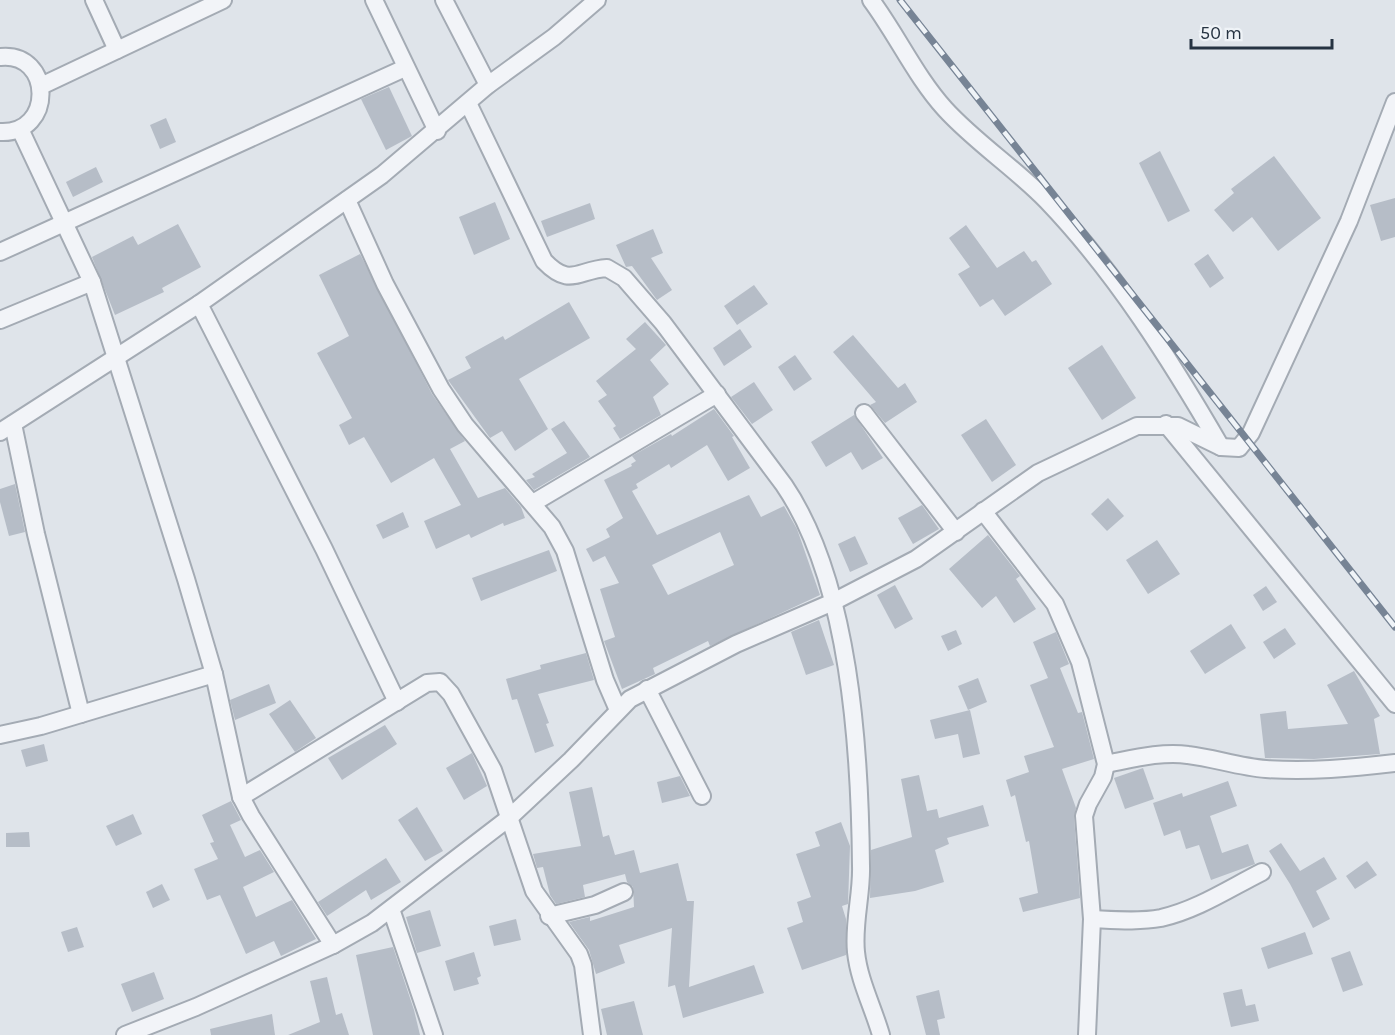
<svg xmlns="http://www.w3.org/2000/svg" width="1395" height="1035" font-family="Karla,sans-serif">
<rect width="100%" height="100%" fill="#dfe4ea"/>
<!-- building -->
<g fill="#b6bdc7" fill-rule="evenodd">
<polygon points="389,87 412,136 386,150 361,99"/>
<polygon points="166,118 176,142 160,149 150,125"/>
<polygon points="1160,151 1190,211 1168,222 1139,163"/>
<polygon points="1274,156 1321,218 1278,251 1252,217 1233,232 1214,210 1234,193 1231,189"/>
<polygon points="96,167 103,182 73,197 66,182"/>
<polygon points="1395,198 1395,237 1381,241 1370,205"/>
<polygon points="495,202 510,239 474,255 459,217"/>
<polygon points="590,203 595,219 547,237 541,221"/>
<polygon points="178,224 201,267 162,288 164,292 115,315 92,257 133,236 138,245"/>
<polygon points="966,225 997,268 1024,251 1032,262 1036,260 1052,284 1005,316 993,299 980,307 958,274 970,267 949,238"/>
<polygon points="653,229 663,253 651,258 672,290 657,300 632,266 626,267 616,245"/>
<polygon points="360,254 432,394 465,441 450,449 478,498 505,488 521,507 525,518 504,526 503,523 471,538 469,534 436,549 424,521 461,505 434,458 391,483 364,437 349,445 339,425 352,418 317,353 349,336 319,275"/>
<polygon points="1208,254 1224,278 1210,288 1194,264"/>
<polygon points="754,285 768,304 737,325 724,306"/>
<polygon points="569,302 590,338 519,379 548,429 515,451 502,431 490,438 448,380 471,368 465,357 503,336 505,340"/>
<polygon points="645,322 666,345 650,360 669,384 653,397 661,415 620,439 613,428 616,426 598,401 607,395 596,381 636,349 626,339"/>
<polygon points="740,329 752,347 724,366 713,348"/>
<polygon points="853,335 898,388 905,383 917,402 885,423 870,405 876,402 833,352"/>
<polygon points="1102,345 1136,398 1102,420 1068,368"/>
<polygon points="795,355 812,379 794,391 778,367"/>
<polygon points="754,382 773,410 752,424 731,397"/>
<path d="M714 409 734 436 732 437 750 468 728 481 707 445 671 468 669 464 636 484 638 488 632 491 657 535 749 495 761 517 784 506 797 529 820 595 710 646 708 641 653 668 655 674 622 689 604 641 615 637 600 589 619 583 605 556 593 562 586 549 610 537 606 529 623 518 604 480 632 466 631 464 636 461 632 456 671 434 672 436ZM720 532 734 565 668 595 652 565Z"/>
<polygon points="854,415 883,458 862,470 851,452 826,467 811,442"/>
<polygon points="986,419 1016,465 992,482 961,435"/>
<polygon points="564,421 590,457 534,490 526,480 535,477 532,474 567,453 551,429"/>
<polygon points="15,484 25,532 9,536 0,502 0,489"/>
<polygon points="1108,498 1124,516 1107,531 1091,514"/>
<polygon points="922,505 939,529 913,544 898,518"/>
<polygon points="403,512 409,527 383,539 376,525"/>
<polygon points="988,535 1020,576 1016,579 1036,609 1014,623 996,596 982,608 949,569"/>
<polygon points="855,536 868,564 850,572 838,544"/>
<polygon points="1157,540 1180,574 1148,594 1126,560"/>
<polygon points="549,550 557,571 481,601 472,578"/>
<polygon points="895,585 913,619 895,629 877,595"/>
<polygon points="1266,586 1277,602 1263,611 1253,595"/>
<polygon points="819,620 834,665 806,675 791,632"/>
<polygon points="1231,624 1246,648 1205,674 1190,651"/>
<polygon points="1285,628 1296,644 1274,659 1263,642"/>
<polygon points="956,630 962,644 948,651 941,636"/>
<polygon points="1056,632 1069,664 1060,668 1078,713 1082,712 1094,759 1062,769 1076,808 1074,817 1080,898 1023,912 1019,898 1038,893 1029,841 1026,842 1015,795 1011,797 1006,780 1029,772 1024,756 1054,747 1030,685 1048,678 1033,642"/>
<polygon points="586,653 594,680 538,694 549,723 546,724 554,746 535,753 517,699 512,700 506,679 541,669 540,665"/>
<polygon points="1354,671 1380,716 1374,719 1380,754 1314,759 1265,758 1260,714 1286,711 1288,729 1348,724 1327,685"/>
<polygon points="978,678 987,702 968,710 958,686"/>
<polygon points="269,684 276,703 235,720 230,700"/>
<polygon points="290,700 316,738 295,752 269,714"/>
<polygon points="970,710 980,754 963,758 958,734 935,739 930,720"/>
<polygon points="385,725 397,744 342,780 328,758"/>
<polygon points="44,744 48,761 26,767 21,750"/>
<polygon points="472,753 487,786 464,800 446,768"/>
<polygon points="1143,768 1154,799 1125,809 1114,778"/>
<polygon points="919,775 927,811 937,809 939,818 983,805 989,826 947,838 949,844 935,850 944,882 915,891 870,898 871,850 912,837 901,779"/>
<polygon points="680,776 690,796 662,803 657,782"/>
<polygon points="1228,781 1237,806 1210,816 1222,853 1248,844 1255,864 1211,880 1199,845 1186,849 1180,830 1164,836 1153,803 1182,793 1183,797"/>
<polygon points="592,787 603,837 609,835 615,855 634,850 640,873 678,863 687,901 694,901 689,987 754,965 764,993 683,1018 675,985 668,987 672,928 619,945 625,963 596,974 589,950 569,922 590,917 590,921 634,907 633,887 627,882 625,874 583,885 585,897 556,904 550,895 543,867 537,868 533,854 581,846 569,792"/>
<polygon points="231,801 241,820 230,825 245,857 260,850 274,872 243,887 256,917 292,900 316,939 281,956 274,941 246,954 220,895 207,900 194,869 218,859 210,843 214,842 202,815"/>
<polygon points="417,807 443,851 425,861 398,820"/>
<polygon points="133,814 142,834 116,846 106,826"/>
<polygon points="841,822 850,846 848,904 842,906 846,919 846,955 802,970 787,928 803,922 797,902 811,897 796,854 820,846 815,832"/>
<polygon points="29,832 30,847 6,847 6,833"/>
<polygon points="1281,843 1300,871 1324,857 1337,879 1316,891 1330,919 1313,928 1290,884 1269,851"/>
<polygon points="386,858 401,882 371,900 366,890 327,916 318,902"/>
<polygon points="1367,861 1377,875 1355,889 1346,876"/>
<polygon points="162,884 170,900 153,908 146,892"/>
<polygon points="430,910 441,946 417,953 406,917"/>
<polygon points="516,919 521,940 494,946 489,926"/>
<polygon points="77,927 84,947 68,952 61,932"/>
<polygon points="1305,932 1313,954 1268,969 1261,948"/>
<polygon points="393,947 414,1010 420,1035 373,1035 356,955"/>
<polygon points="1350,951 1363,985 1343,992 1331,958"/>
<polygon points="474,952 481,976 477,978 479,984 454,991 445,961"/>
<polygon points="154,972 164,999 132,1012 121,984"/>
<polygon points="327,977 336,1015 342,1013 349,1035 288,1035 320,1022 310,981"/>
<polygon points="1242,989 1246,1006 1255,1004 1259,1021 1231,1027 1223,993"/>
<polygon points="939,990 945,1018 937,1020 940,1035 926,1035 916,996"/>
<polygon points="634,1001 643,1035 607,1035 601,1009"/>
<polygon points="272,1014 275,1035 211,1035 210,1029"/>
</g>
<g fill="none" stroke-linecap="round" stroke-linejoin="round">
<!-- street casing -->
<g stroke="#a4abb4" stroke-width="20">
<g id="street">
<polyline points="94,0 117,50"/>
<polyline points="374,0 437,131"/>
<polyline points="444,0 488,85"/>
<path d="M871 0C897 35 916 77 945 109 976 143 1015 168 1047 201 1116 273 1171 361 1221 447"/>
<path d="M0 57C53 51 55 135 0 132"/>
<polyline points="41,86 223,0"/>
<path d="M468 103 544 261C570 288 577 270 607 268L624 278 663 323 784 485C850 582 860 750 861 866 862 894 853 923 856 952 859 981 873 1007 881 1035"/>
<polyline points="20,129 92,282 186,579 214,674 241,797 251,816 333,945"/>
<polyline points="347,200 385,284 441,389 465,425 552,527 565,551 605,680 618,710"/>
<polyline points="0,252 405,68"/>
<polyline points="199,304 324,549 397,702"/>
<polyline points="0,320 92,282"/>
<polyline points="864,413 956,532"/>
<polyline points="13,424 36,534 81,714"/>
<polyline points="1166,424 1395,704"/>
<polyline points="0,432 199,304 382,175 488,85 554,37 597,0"/>
<polyline points="533,503 717,394"/>
<polyline points="983,511 1055,604 1080,662 1106,764 1103,777 1088,804 1084,816 1092,919 1087,1035"/>
<polyline points="647,689 702,796"/>
<polyline points="0,735 41,726 214,674"/>
<path d="M1106 764C1132 759 1162 751 1188 755 1214 758 1239 767 1266 769 1309 772 1352 768 1395 763"/>
<polyline points="241,797 427,683 440,682 451,694 493,770 534,891 579,954 583,965 592,1035"/>
<polyline points="391,909 434,1035"/>
<polyline points="549,916 595,905 624,892"/>
<path d="M1092 919C1115 920 1139 922 1161 918 1197 910 1230 888 1262 872"/>
<polyline points="125,1035 196,1007 333,945 372,923 509,818 571,760 630,699 736,644 833,602 916,559 1038,473 1137,426 1178,426 1221,447 1239,448 1251,433 1349,221 1395,102"/>
</g>
</g>
<!-- street -->
<use href="#street" stroke="#f2f4f8" stroke-width="16"/>
<!-- rail casing -->
<g stroke="#778495" stroke-width="7">
<polyline id="rail" points="900,0 1395,627"/>
</g>
<!-- rail -->
<use href="#rail" stroke="#eff3f7" stroke-width="4.5" stroke-dasharray="14" stroke-linecap="butt"/>
</g>
<!-- scale -->
<path d="M1191 39v9h141v-9" fill="none" stroke="#263342" stroke-width="3"/>
<text x="1200" y="39" font-size="18" fill="#263342" stroke="#eff3f7" stroke-width="4.5" paint-order="stroke">50 m</text>
</svg>
